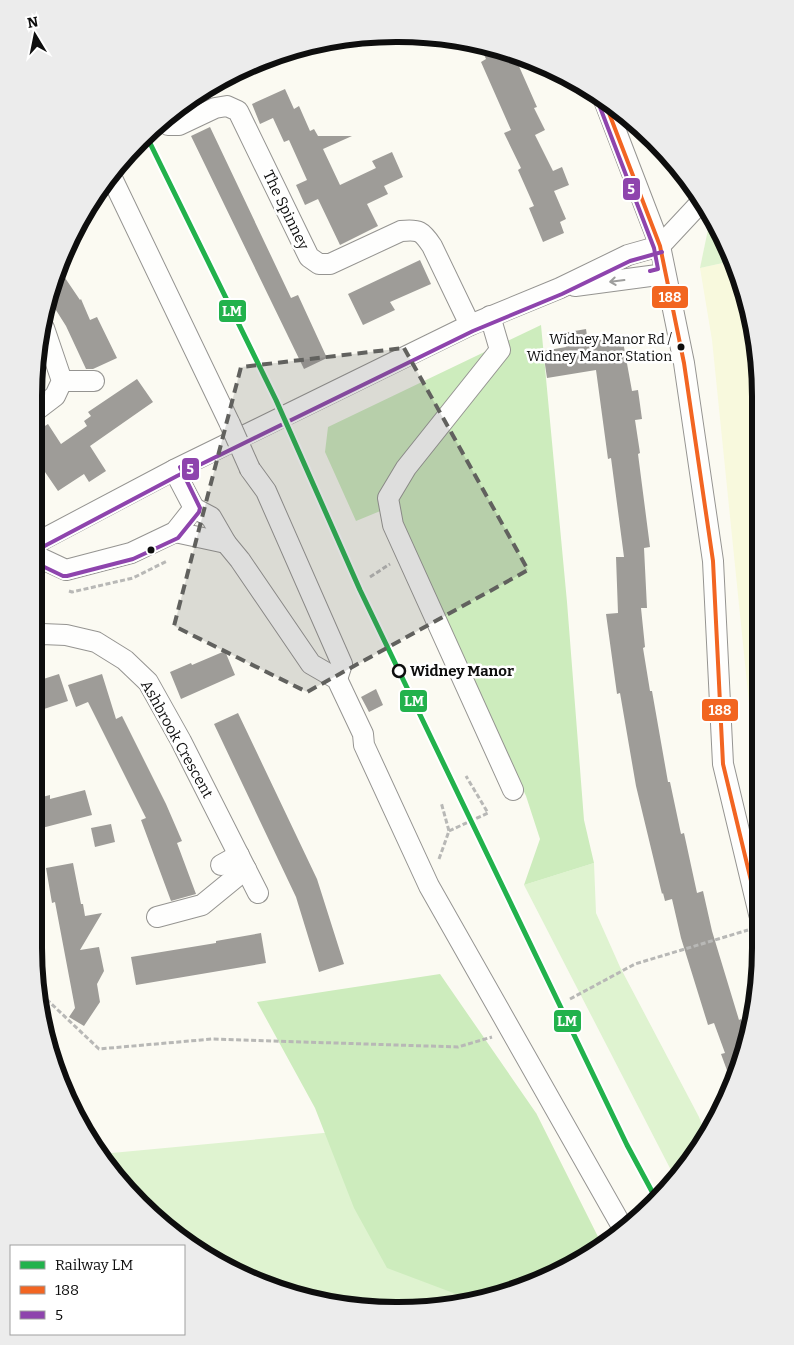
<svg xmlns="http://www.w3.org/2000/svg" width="794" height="1345" font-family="Bitter,serif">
<rect width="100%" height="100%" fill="#fbfaf2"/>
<!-- farmland -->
<polygon fill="#f8f9dd" points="732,261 741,281 759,373 759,801 712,340 700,268"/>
<!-- green -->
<g fill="#dff3d0">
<polygon points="711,215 732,261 700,268"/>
<polygon points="594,863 596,913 620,967 699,1117 706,1136 699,1150 674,1176 524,885"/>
<polygon points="536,1113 602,1245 514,1292 420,1310 303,1299 195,1250 109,1169 101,1154"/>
</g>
<!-- forest -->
<g fill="#cdecbd">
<polygon points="541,325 567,602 584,820 594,863 524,885 540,839 526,796 395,505 356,521 325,452 328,427"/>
<polygon points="440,974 536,1113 602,1245 514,1292 472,1300 387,1268 354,1208 315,1108 257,1002"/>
</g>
<!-- building -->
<g fill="#9e9c98">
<polygon points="479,44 514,55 537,107 534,108 545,130 535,135 553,171 562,167 569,185 554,191 566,219 560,222 564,233 543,242 529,208 534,206 518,170 521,168 504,133 511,130 481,62 486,59"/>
<polygon points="285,89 294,109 299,106 310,131 314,129 318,136 352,136 323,149 340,185 376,168 372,161 392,152 403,177 384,186 388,194 367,204 378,226 340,245 318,199 305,205 296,185 307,180 289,140 284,142 273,118 260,124 252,104"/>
<polygon points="210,127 291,298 298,295 327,358 304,369 191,136"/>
<polygon points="420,260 431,284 390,302 395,310 363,325 348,294"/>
<polygon points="59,269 80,300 81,299 90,320 97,317 117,358 93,369 86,369 66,326 49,299 53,280"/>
<polygon points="586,329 588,342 622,336 632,391 638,390 642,419 635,420 640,453 638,454 650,547 644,548 647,608 641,608 645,647 643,648 650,691 652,691 668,782 670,782 681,834 684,833 697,893 703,891 712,931 739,1020 741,1019 747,1036 741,1064 732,1084 721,1054 725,1053 714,1023 708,1025 681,938 672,899 665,901 663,893 662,894 636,786 620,693 617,694 606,614 618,613 616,557 624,557 611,458 608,459 596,370 547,378 543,351 566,347 563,333"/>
<polygon points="137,379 153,402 90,446 106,471 89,482 84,474 58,491 34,456 34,433 48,424 61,444 87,426 84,421 91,416 88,412"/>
<polygon points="225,651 235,675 181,699 170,672 191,663 192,665"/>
<polygon points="59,674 68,701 41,710 40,704 34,707 34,682"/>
<polygon points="102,674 116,719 122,716 166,804 182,841 177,843 196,894 171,901 141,820 146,818 88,702 76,707 68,685"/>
<polygon points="376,689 383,705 369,712 361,697"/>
<polygon points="238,713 317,879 344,964 319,972 296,897 214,724"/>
<polygon points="85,790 92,815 34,830 34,799 50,795 50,799"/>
<polygon points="111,824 115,842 95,847 91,828"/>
<polygon points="73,863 81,904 83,904 85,916 102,913 80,950 99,947 104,971 97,984 100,1002 84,1026 69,1017 75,1008 55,902 52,903 46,868"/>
<polygon points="261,933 266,963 136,985 131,957 216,943 216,941"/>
</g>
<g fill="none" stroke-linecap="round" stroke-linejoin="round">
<!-- minor casing -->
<g stroke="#959491" stroke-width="22">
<g id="minor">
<polyline points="604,100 660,246 684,363 713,561 723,764 759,914"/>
<path d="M163 121 168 125H179L215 108 227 106 238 111 309 257 319 264H330L401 231C419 229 422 231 432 246L470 325"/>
<polyline points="111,176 230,424"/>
<polyline points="660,246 701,202"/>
<polyline points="575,286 665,274"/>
<polyline points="490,316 500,350 406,468 388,498 393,525 513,790"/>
<polyline points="62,381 94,381"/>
<polyline points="34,412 55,396 62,381 44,328"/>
<polyline points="250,469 266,491 342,664 337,679"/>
<polyline points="194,508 211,517 226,543 240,560 311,664 337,679 363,734 364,745 429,886 624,1230"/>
<polyline points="175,532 226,543"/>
<polyline points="34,544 174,470 470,325 560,288 628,255 660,246"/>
<polyline points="34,555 66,570 131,553 175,532 194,508 174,470"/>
<polyline points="34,635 42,634 66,635 96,642 125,660 148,682 181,741 258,893"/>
<polyline points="221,865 239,855"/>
<polyline points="157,917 202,905 246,869"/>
</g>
</g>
<!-- path -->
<g stroke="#b8b8b6" stroke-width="3" stroke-dasharray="5 2.5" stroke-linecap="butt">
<polyline points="370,577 390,564"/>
<polyline points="69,591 72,592 133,578 167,561"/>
<polyline points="449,831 488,813 466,776"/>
<polyline points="439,859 449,831 441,802"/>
<polyline points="41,994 99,1049 212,1039 458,1047 492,1037"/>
<polyline points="570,999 635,964 748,930"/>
</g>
<!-- minor -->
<use href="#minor" stroke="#fefefd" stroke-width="20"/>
<!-- minor-bridge casing -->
<g stroke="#959491" stroke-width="22" stroke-linecap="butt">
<polyline id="minor-bridge" points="230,424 250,469"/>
</g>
<!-- minor-bridge -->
<use href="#minor-bridge" stroke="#fefefd" stroke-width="20"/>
<!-- bus-1 casing -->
<g stroke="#fff" stroke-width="8">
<polyline id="bus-1" points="604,100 660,246 684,363 713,561 723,764 759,914"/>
</g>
<!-- bus-2 casing -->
<g stroke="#fff" stroke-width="8">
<g id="bus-2">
<polyline points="598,102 654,248 658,269 650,271"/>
<polyline points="37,550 177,476 473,331 562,294 630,261 662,252"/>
<polyline points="34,562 63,576 67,576 133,559 178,538 199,512 200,508 180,467"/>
</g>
</g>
<!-- bus-1 -->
<use href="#bus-1" stroke="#f26522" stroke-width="4"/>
<!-- bus-2 -->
<use href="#bus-2" stroke="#8e44ad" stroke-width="4"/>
<!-- rail-1 casing -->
<g stroke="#fff" stroke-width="9">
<polyline id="rail-1" points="146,135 276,400 360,590 627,1145 655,1197"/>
</g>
<!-- rail-1 -->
<use href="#rail-1" stroke="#22b24c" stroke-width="5"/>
</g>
<!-- one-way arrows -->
<defs><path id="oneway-shaft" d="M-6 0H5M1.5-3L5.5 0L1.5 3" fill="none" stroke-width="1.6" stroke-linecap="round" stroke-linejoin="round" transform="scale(1.25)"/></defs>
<use stroke="#9e9e9d" href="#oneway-shaft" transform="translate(617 281) rotate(173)"/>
<!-- marked area -->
<path fill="#61615e" fill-opacity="0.2" stroke="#61615e" stroke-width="4" stroke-dasharray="10 6" stroke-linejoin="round" d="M404 348 528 570 307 692 174 626 241 367Z"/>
<!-- markers -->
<g fill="#0e0e0e" stroke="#fff" stroke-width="2">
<circle cx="681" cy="347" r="4.5"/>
<circle cx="151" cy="550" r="4.5"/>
</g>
<circle fill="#fff" stroke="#0e0e0e" stroke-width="2.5" cx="399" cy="671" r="6"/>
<g text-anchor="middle" stroke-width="5" stroke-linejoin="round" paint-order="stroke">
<!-- bus labels -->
<g font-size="14" fill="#0e0e0e" stroke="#fff" text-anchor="end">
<text x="672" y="344">Widney Manor Rd /<tspan x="672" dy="17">Widney Manor Station</tspan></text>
</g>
<!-- street labels -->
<g font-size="15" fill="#0e0e0e" stroke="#fff">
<text transform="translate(286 210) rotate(64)" y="5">The Spinney</text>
<text transform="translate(177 739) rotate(61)" y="5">Ashbrook Crescent</text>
</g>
<!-- stop labels -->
<g font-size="15" font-weight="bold" fill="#0e0e0e" stroke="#fff" text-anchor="start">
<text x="410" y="676">Widney Manor</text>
</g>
</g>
<!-- crop -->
<path d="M0 0H794V1345H0ZM396 42H398A354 354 0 0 1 752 396V948A354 354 0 0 1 398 1302H396A354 354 0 0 1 42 948V396A354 354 0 0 1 396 42Z" fill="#ececec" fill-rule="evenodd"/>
<path fill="none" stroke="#0e0e0e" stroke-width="6" d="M396 42H398A354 354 0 0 1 752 396V948A354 354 0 0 1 398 1302H396A354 354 0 0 1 42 948V396A354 354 0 0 1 396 42Z"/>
<g stroke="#fff" stroke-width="2">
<rect x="622" y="177" width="19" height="24" rx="5" fill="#8e44ad"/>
<rect x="651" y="285" width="38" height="24" rx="5" fill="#f26522"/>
<rect x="218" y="299" width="29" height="24" rx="5" fill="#22b24c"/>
<rect x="181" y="457" width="19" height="24" rx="5" fill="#8e44ad"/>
<rect x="399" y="689" width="29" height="24" rx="5" fill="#22b24c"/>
<rect x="701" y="698" width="38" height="24" rx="5" fill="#f26522"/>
<rect x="553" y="1009" width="29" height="24" rx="5" fill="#22b24c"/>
</g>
<g font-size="14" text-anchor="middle" font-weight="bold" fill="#fff">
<text x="631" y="194">5</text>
<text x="670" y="302">188</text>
<text x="232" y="316">LM</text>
<text x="190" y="474">5</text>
<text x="414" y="706">LM</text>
<text x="720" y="715">188</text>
<text x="567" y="1026">LM</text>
</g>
<!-- legend -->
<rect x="10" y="1245" width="175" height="90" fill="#ffffff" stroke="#9f9f9f"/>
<rect x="20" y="1261" width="25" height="8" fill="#22b24c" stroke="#9f9f9f"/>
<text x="55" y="1270" font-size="15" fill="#0e0e0e">Railway LM</text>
<rect x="20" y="1286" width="25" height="8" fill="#f26522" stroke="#9f9f9f"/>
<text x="55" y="1295" font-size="15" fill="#0e0e0e">188</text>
<rect x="20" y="1311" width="25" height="8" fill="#8e44ad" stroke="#9f9f9f"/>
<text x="55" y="1320" font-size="15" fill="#0e0e0e">5</text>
<!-- north arrow -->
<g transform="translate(35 35) rotate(350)" stroke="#ffffff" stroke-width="4" paint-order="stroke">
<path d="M0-4L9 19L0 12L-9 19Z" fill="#0e0e0e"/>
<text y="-8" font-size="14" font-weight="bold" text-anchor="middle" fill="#0e0e0e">N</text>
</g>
</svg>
